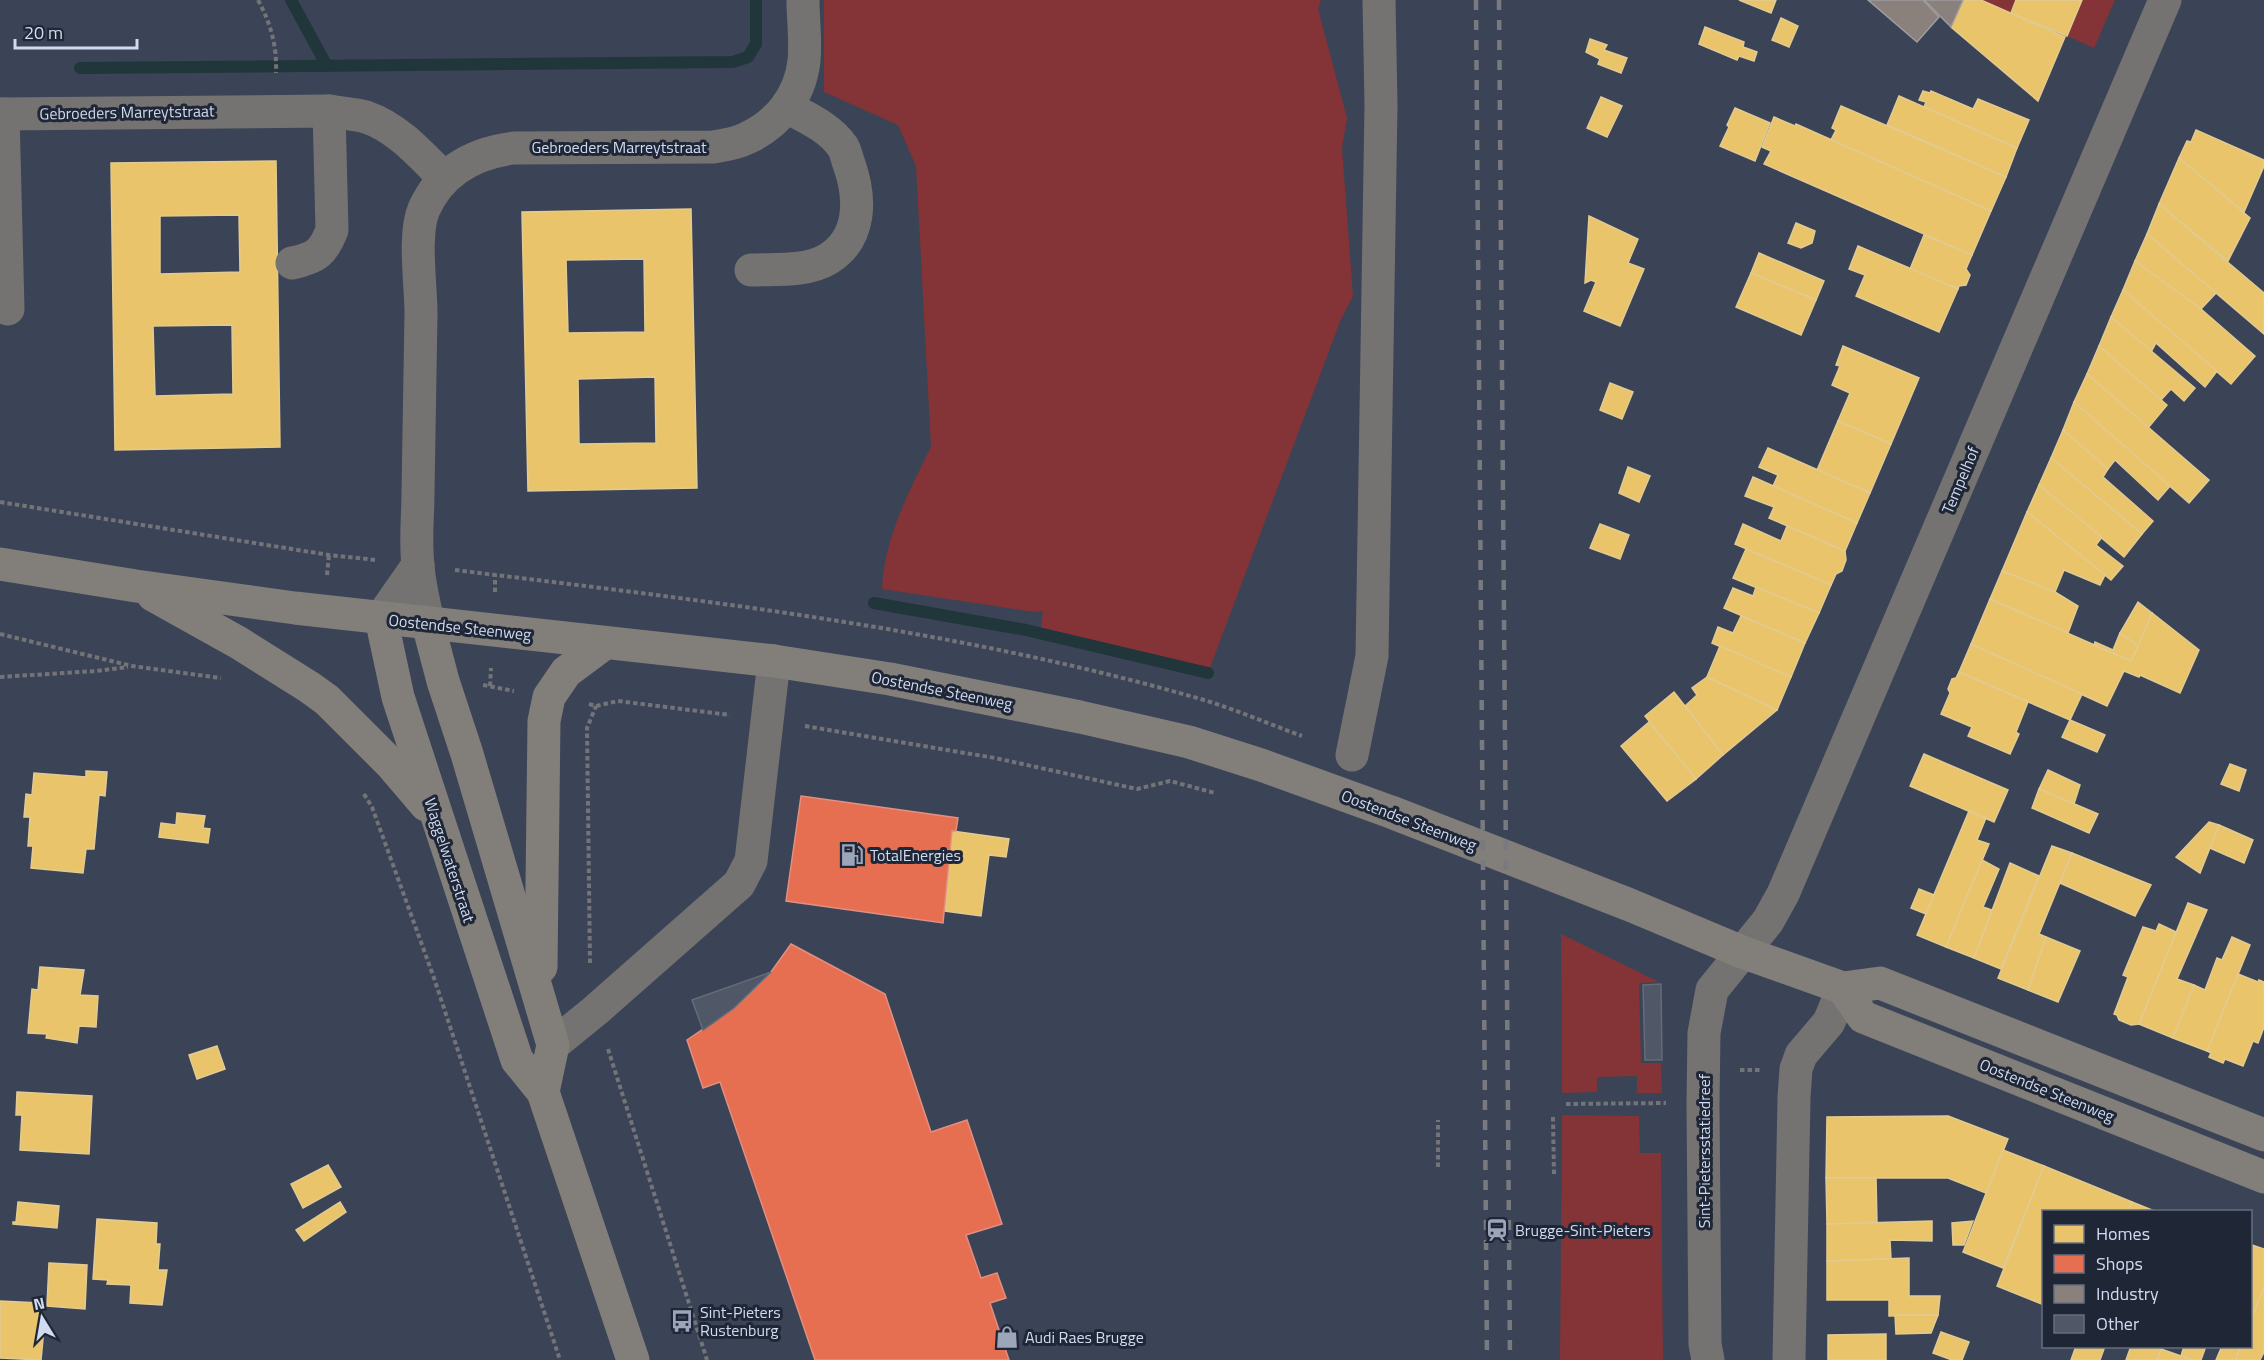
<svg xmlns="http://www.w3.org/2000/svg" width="2264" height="1360" font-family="'Titillium Web',sans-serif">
<rect width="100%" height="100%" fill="#3b4356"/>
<!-- green -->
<g fill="#843436">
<path d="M824 0H1321L1318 9 1347 118 1342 148 1353 296 1341 319 1208 673 1040 635 1043 611 1034 612 882 589C884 539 909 491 931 447L916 166 898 125 824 92Z"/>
<polygon points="1981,0 2016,0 2011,13"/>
<polygon points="2082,0 2115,0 2094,48 2067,36"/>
<polygon points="1561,934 1659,982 1639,983 1641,1063 1661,1063 1662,1093 1637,1093 1637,1076 1597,1077 1597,1092 1562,1093"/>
<polygon points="1562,1115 1639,1116 1640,1153 1661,1153 1663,1360 1560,1360"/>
</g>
<!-- homes -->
<g fill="#e9c46a" stroke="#e2cb92" stroke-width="1.5" fill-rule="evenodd">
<polygon points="1739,0 1776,0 1771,13"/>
<polygon points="1963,0 1981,0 2065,37 2038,101 1951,27"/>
<polygon points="2016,0 2082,0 2067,36 2011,13"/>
<polygon points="1781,18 1798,26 1789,47 1772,40"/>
<polygon points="1705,27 1744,42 1743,47 1757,52 1754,61 1739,56 1737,60 1699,44"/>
<polygon points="1590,39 1607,45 1604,50 1627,58 1621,73 1598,64 1600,59 1586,52"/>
<polygon points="1923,91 1930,93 1931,91 1973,109 1978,99 2029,120 2017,148 1924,107 1926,102 1919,100"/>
<polygon points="1899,96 2017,148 2006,177 1887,125"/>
<polygon points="1601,97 1622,106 1607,137 1587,128"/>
<polygon points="1841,106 2006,177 1991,211 1831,140 1836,130 1832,128"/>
<polygon points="1735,108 1770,123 1755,161 1720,146 1729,127 1727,125"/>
<polygon points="1774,117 1795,126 1796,124 1991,211 1972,255 1764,164 1771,151 1762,147"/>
<polygon points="2196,130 2264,160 2264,166 2244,212 2179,158 2187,141 2191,142"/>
<polygon points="2179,158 2250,218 2228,261 2159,204"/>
<path d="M276 161 280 447 115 450 111 163ZM239 215 240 272 160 274V216ZM232 325 233 394 155 396 153 326Z"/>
<polygon points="2159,204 2264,293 2264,334 2147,234"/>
<path d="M691 209 697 488 528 491 522 212ZM644 259 645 332 568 333 566 260ZM655 377 656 443 579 444 578 379Z"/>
<polygon points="1589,216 1638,239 1628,263 1644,269 1620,326 1584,311 1596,282 1591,280 1585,283"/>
<polygon points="1796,223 1815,231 1812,243 1801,248 1788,243"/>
<polygon points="2147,234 2216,293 2201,309 2135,261"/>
<polygon points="1924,235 1972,255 1966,269 1970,275 1966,285 1959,286 1958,289 1910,269"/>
<polygon points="1858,246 1958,289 1939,332 1856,296 1865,275 1849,269"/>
<polygon points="1759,253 1824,281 1816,300 1751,273"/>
<polygon points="2135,261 2201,309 2255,356 2231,384 2123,290"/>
<polygon points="1751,273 1816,300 1801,335 1736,307"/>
<polygon points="2123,290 2217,371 2205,387 2156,343 2151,352 2111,317"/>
<polygon points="2111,317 2195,388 2184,401 2171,389 2161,400 2099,346"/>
<polygon points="1843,346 1919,378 1891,444 1838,421 1850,393 1832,385 1840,366 1836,365"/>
<polygon points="2099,346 2167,405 2148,428 2087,374"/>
<polygon points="2087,374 2209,480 2189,503 2074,402"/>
<polygon points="1610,383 1633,392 1622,419 1600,410"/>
<polygon points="2074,402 2170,486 2158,500 2115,460 2108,469 2063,430"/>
<polygon points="1838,421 1891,444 1870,493 1817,470"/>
<polygon points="2063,430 2108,469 2103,477 2153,521 2142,534 2051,458"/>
<polygon points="1768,448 1870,493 1857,523 1773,486 1778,475 1759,467"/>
<polygon points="2051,458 2142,534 2124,557 2039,485"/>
<polygon points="1628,467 1650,476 1639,502 1619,493"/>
<polygon points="1753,477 1857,523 1845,551 1769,518 1774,507 1745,496"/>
<polygon points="2039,485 2102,537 2096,545 2123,566 2111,580 2027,512"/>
<polygon points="2027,512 2105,575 2100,585 2064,570 2055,592 2002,571"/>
<polygon points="1600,524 1629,535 1620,559 1590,548"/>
<polygon points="1743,524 1781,541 1787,526 1845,551 1846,560 1842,571 1836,574 1831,585 1735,544"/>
<polygon points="1746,549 1831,585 1819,613 1733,578"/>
<polygon points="2002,571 2055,592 2078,606 2068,633 1990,599"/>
<polygon points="1756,587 1819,613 1805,643 1724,608 1733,588 1753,596"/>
<polygon points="1990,599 2131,661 2152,613 2199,650 2180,693 2140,675 2139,677 2124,671 2107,706 1971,644"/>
<polygon points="2138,602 2152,613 2138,646 2120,633"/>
<polygon points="1741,616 1805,643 1791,677 1712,643 1718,627 1733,633"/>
<polygon points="2120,633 2138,646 2131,661 2094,645 2095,642 2113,650"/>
<polygon points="1971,644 2082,694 2070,720 1959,672"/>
<polygon points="1720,646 1791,677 1777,710 1707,677"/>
<polygon points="1959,672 2028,702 2016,732 2019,734 2010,754 1968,736 1972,727 1941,714 1950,693 1948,689 1952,679 1956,678"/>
<polygon points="1707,677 1777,710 1723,755 1685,706 1697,695 1692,688"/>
<polygon points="1674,692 1723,755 1696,779 1645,716"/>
<polygon points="2070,720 2105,735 2097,752 2062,737"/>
<polygon points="1649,722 1696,779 1667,801 1621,746"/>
<polygon points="1924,754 2008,790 1994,822 1910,786"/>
<polygon points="2230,764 2246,770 2239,791 2221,784"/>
<polygon points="2048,770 2080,785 2074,804 2039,789"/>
<polygon points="86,771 107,772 105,796 99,795 94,849 86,849 83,873 31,868 33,846 28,846 30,817 24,817 26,794 32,795 34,773 86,777"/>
<polygon points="2039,789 2098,814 2089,833 2032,808"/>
<polygon points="1969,811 1986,818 1977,840 1989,844 1946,947 1917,935"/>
<polygon points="177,813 205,816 203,828 210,829 208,843 159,837 161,823 176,825"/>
<polygon points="2209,822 2219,825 2200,873 2176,857"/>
<polygon points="2219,825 2253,840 2244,863 2210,848"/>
<polygon points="952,831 1009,839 1006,857 989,855 981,916 945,911"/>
<polygon points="2052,846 2072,853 2039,934 2046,937 2028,990 1998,978"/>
<polygon points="2072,853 2151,885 2135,916 2060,883"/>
<polygon points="1982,860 1999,869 1983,907 1992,910 1974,958 1946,947"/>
<polygon points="2010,863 2039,876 2001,969 1974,958"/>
<polygon points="1919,889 1934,895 1926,914 1911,908"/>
<polygon points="2188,903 2207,910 2177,979 2194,985 2173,1038 2139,1024"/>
<polygon points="2159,924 2176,932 2139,1024 2131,1025 2119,1020 2117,1015 2114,1014 2128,977 2123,975 2143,927 2156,931"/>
<polygon points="2046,937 2080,951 2058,1002 2028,990"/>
<polygon points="2232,937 2250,945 2207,1051 2173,1038 2194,985 2205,990 2217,958 2222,960"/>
<polygon points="40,967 84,970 80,995 98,996 96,1027 79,1026 77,1043 46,1038 47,1034 28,1033 32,989 38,990"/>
<polygon points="2238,974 2258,982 2259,980 2264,982 2264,1027 2258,1043 2253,1041 2243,1066 2225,1059 2223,1063 2209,1057 2211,1053 2207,1051"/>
<polygon points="217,1046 225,1069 197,1079 189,1055"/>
<polygon points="17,1092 92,1096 89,1154 20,1150 22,1115 16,1115"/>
<polygon points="1948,1116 2008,1139 1986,1193 1948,1178 1826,1178 1827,1117"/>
<polygon points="2003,1150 2044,1166 2003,1268 1963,1252"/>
<polygon points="328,1165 341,1187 303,1208 291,1184"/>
<polygon points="2044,1166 2132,1202 2128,1212 2044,1212 2044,1305 1997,1286"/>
<polygon points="1826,1178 1876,1178 1877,1223 1827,1224"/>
<polygon points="18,1202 59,1206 57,1228 13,1224 13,1222 16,1222"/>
<polygon points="340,1202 346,1212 304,1241 296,1230"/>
<polygon points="2132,1202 2157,1212 2128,1212"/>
<polygon points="97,1219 157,1223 156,1244 160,1244 158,1270 167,1270 162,1305 130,1303 131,1285 107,1284 108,1280 93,1279"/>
<polygon points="1932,1221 1932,1241 1890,1240 1891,1259 1827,1261 1827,1224"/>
<polygon points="1973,1221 1964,1245 1953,1245 1952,1223"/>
<polygon points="2252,1245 2264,1249 2264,1288 2250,1322 2250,1248"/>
<polygon points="1909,1258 1909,1296 1940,1296 1938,1315 1889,1316 1889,1300 1827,1300 1827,1261"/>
<polygon points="49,1263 87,1265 85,1309 47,1306"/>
<polygon points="2264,1288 2264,1352 2260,1360 2235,1360 2241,1346 2250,1346 2250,1322"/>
<polygon points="0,1301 40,1303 39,1328 44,1328 41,1360 0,1358"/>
<polygon points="1895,1315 1938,1315 1931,1333 1896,1334"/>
<polygon points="1941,1332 1969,1342 1962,1360 1952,1360 1933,1353"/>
<polygon points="1886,1334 1886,1360 1828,1360 1828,1335"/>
<polygon points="2076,1346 2105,1346 2100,1360 2071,1360"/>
<polygon points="2131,1346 2163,1346 2157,1360 2126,1360"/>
<polygon points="2184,1346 2206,1346 2201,1360 2192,1360 2181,1356"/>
<polygon points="2222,1346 2241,1346 2235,1360 2216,1360"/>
<polygon points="2161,1349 2181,1356 2192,1360 2157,1360"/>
</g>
<!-- shops -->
<g fill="#e76f51" stroke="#e08f81" stroke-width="1.5">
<polygon points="801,796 958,818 956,831 952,831 943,923 786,901"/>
<polygon points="791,944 885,994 931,1132 967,1120 1002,1224 966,1235 981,1278 997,1273 1006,1298 990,1303 1009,1360 815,1360 720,1082 703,1088 687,1040 734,1008 771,972"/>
</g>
<!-- industry -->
<g fill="#8a817c" stroke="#9f9c9f" stroke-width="1.5">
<polygon points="1868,0 1923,0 1939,17 1917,42"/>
<polygon points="1924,0 1963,0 1951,27"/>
</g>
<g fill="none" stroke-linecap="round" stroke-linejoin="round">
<!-- stream -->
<g stroke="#20363a" stroke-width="12">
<polyline points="291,0 327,66"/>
<polyline points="80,68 733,62 748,57 756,44 756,0"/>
<polyline points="874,603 1026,630 1208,673"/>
</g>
</g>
<!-- building -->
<g fill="#505767" stroke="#646b7b" stroke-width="1.5">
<polygon points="771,972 734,1008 703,1030 692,1000"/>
<polygon points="1661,984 1662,1060 1645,1060 1643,985"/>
</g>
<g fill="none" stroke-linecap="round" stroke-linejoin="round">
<!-- path -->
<g stroke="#737478" stroke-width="4" stroke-dasharray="4.5 3" stroke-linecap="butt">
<path d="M258 0C271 24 277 46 276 73"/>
<polyline points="0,502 329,555 376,560"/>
<path d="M455 570C707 601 959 629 1204 700 1237 710 1269 724 1302 736"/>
<polyline points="327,575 329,555"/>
<polyline points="495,592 495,575"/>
<polyline points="0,634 132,666 221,678"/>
<polyline points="0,677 96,671 128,667"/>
<polyline points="483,685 514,691"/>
<polyline points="490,686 491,668"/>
<polyline points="589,704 596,706 618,701 730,715"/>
<polyline points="805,726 995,758 1137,789 1170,781 1215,793"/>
<polyline points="364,794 372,807 434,978 560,1360"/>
<polyline points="590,963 587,728 596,706"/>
<polyline points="608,1049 707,1360"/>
<polyline points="1740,1070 1760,1070"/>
<polyline points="1566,1104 1666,1103"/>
<polyline points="1553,1117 1554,1175"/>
<polyline points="1438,1167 1438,1120"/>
</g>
<!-- minor -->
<g stroke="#747372" stroke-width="33">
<path d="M0 114 329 111C341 113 355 114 366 117 398 128 421 155 444 178"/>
<polyline points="3,114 8,309"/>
<path d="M292 263C316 258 323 253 332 230L329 111"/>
<path d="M751 270C775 269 807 272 828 259 862 238 861 198 849 164 847 159 846 152 843 147 829 127 807 118 787 107"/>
<polyline points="381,618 418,565"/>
<path d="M428 624C425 604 419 585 418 565 415 541 418 516 418 492 419 432 420 373 421 313 421 285 413 234 424 209 441 171 474 153 514 148L713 147C723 145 735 144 745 139 777 125 800 97 804 61 806 41 803 20 803 0"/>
<polyline points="1352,755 1372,656 1381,105 1379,0"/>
<polyline points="553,1045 596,1010 739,884 751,861 774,661"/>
<polyline points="1708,1360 1705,1344 1703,1103 1704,1033 1712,990 1768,921 1783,894 2165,0"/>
<polyline points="1789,1360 1794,1097 1796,1069 1801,1055 1829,1022 1843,988"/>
</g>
<!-- major -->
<g stroke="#827e7a" stroke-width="33">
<polyline points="0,564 136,586 295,608 774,661 890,679 1080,717 1189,742 1261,765 1391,812 1630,905 1742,952 1843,988 1880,983 2264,1135"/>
<polyline points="153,595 239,643 309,687 327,700 391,764 426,805"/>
<polyline points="381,618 398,697 517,1060 543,1092 633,1360"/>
<polyline points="428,624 443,681 467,754 553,1045 543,1092"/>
<polyline points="541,967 544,721 549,697 566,672 605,643"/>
<polyline points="1843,988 1863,1017 2264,1177"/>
</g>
<!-- rail -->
<g stroke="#797a80" stroke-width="4.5" stroke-dasharray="10 10" stroke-linecap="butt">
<polyline points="1476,0 1487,1360"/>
<polyline points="1499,0 1510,1360"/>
</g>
</g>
<!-- icons -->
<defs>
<g id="fuel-bare" transform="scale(1.8)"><path d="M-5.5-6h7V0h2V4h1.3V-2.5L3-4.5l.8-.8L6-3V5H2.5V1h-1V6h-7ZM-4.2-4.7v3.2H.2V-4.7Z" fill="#9ca6bb" stroke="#1f2737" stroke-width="2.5" paint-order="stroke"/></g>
<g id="station-bare" transform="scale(1.8)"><path d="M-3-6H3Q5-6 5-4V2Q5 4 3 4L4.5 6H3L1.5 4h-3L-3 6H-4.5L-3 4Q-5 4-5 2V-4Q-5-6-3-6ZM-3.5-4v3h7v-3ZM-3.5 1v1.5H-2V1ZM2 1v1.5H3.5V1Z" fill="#9ca6bb" stroke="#1f2737" stroke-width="2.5" paint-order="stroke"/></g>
<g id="bus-bare" transform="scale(1.8)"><path d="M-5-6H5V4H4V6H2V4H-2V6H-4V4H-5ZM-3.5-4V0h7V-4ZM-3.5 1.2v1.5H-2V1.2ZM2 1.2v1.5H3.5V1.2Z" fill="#9ca6bb" stroke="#1f2737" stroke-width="2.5" paint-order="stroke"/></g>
<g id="shop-bare" transform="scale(1.8)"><path d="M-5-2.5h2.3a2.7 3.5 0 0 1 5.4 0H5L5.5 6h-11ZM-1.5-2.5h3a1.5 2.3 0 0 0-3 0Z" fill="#9ca6bb" stroke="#1f2737" stroke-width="2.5" paint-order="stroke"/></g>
</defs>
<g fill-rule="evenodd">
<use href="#fuel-bare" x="852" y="855"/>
<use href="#station-bare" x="1497" y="1230"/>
<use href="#bus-bare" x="682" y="1321"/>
<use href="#shop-bare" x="1007" y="1337"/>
</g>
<g text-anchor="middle" stroke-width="6" stroke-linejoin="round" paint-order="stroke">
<!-- street labels -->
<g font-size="16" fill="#d0dbf1" stroke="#1f2737">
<text transform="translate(127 112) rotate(-1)" y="6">Gebroeders Marreytstraat</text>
<text x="619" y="153">Gebroeders Marreytstraat</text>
<text transform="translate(1960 480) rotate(-67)" y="6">Tempelhof</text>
<text transform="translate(460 627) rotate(6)" y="6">Oostendse Steenweg</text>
<text transform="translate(942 690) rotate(11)" y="6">Oostendse Steenweg</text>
<text transform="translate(1409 820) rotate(21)" y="6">Oostendse Steenweg</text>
<text transform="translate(450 860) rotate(72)" y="6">Waggelwaterstraat</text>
<text transform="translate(2047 1090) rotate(22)" y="6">Oostendse Steenweg</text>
<text transform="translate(1704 1151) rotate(-90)" y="6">Sint-Pietersstatiedreef</text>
</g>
<!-- poi labels -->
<g font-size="16" fill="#d0dbf1" stroke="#1f2737" text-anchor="start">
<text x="870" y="861">TotalEnergies</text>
<text x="1515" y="1236">Brugge-Sint-Pieters</text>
<text x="700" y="1318">Sint-Pieters<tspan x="700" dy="18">Rustenburg</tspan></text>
<text x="1025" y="1343">Audi Raes Brugge</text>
</g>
</g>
<!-- legend -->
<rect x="2042" y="1210" width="210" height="138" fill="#1f2737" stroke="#666f81" stroke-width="1.5"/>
<rect x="2054" y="1225" width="30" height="18" fill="#e9c46a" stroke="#666f81" stroke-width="1.5"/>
<text x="2096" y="1240" font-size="18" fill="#d0dbf1">Homes</text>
<rect x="2054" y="1255" width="30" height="18" fill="#e76f51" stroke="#666f81" stroke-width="1.5"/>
<text x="2096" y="1270" font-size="18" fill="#d0dbf1">Shops</text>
<rect x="2054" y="1285" width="30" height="18" fill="#8a817c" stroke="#666f81" stroke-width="1.5"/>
<text x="2096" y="1300" font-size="18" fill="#d0dbf1">Industry</text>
<rect x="2054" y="1315" width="30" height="18" fill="#505767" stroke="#666f81" stroke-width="1.5"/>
<text x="2096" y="1330" font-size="18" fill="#d0dbf1">Other</text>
<!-- north arrow -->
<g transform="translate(42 1318) rotate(349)" stroke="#1f2737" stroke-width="4.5" paint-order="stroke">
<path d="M0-4.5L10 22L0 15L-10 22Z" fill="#d0dbf1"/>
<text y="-9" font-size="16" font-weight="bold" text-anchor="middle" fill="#d0dbf1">N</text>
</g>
<!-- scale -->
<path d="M15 39v9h122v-9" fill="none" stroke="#d0dbf1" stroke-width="3"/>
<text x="24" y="39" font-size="18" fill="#d0dbf1" stroke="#1f2737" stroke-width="4.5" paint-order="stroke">20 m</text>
</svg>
